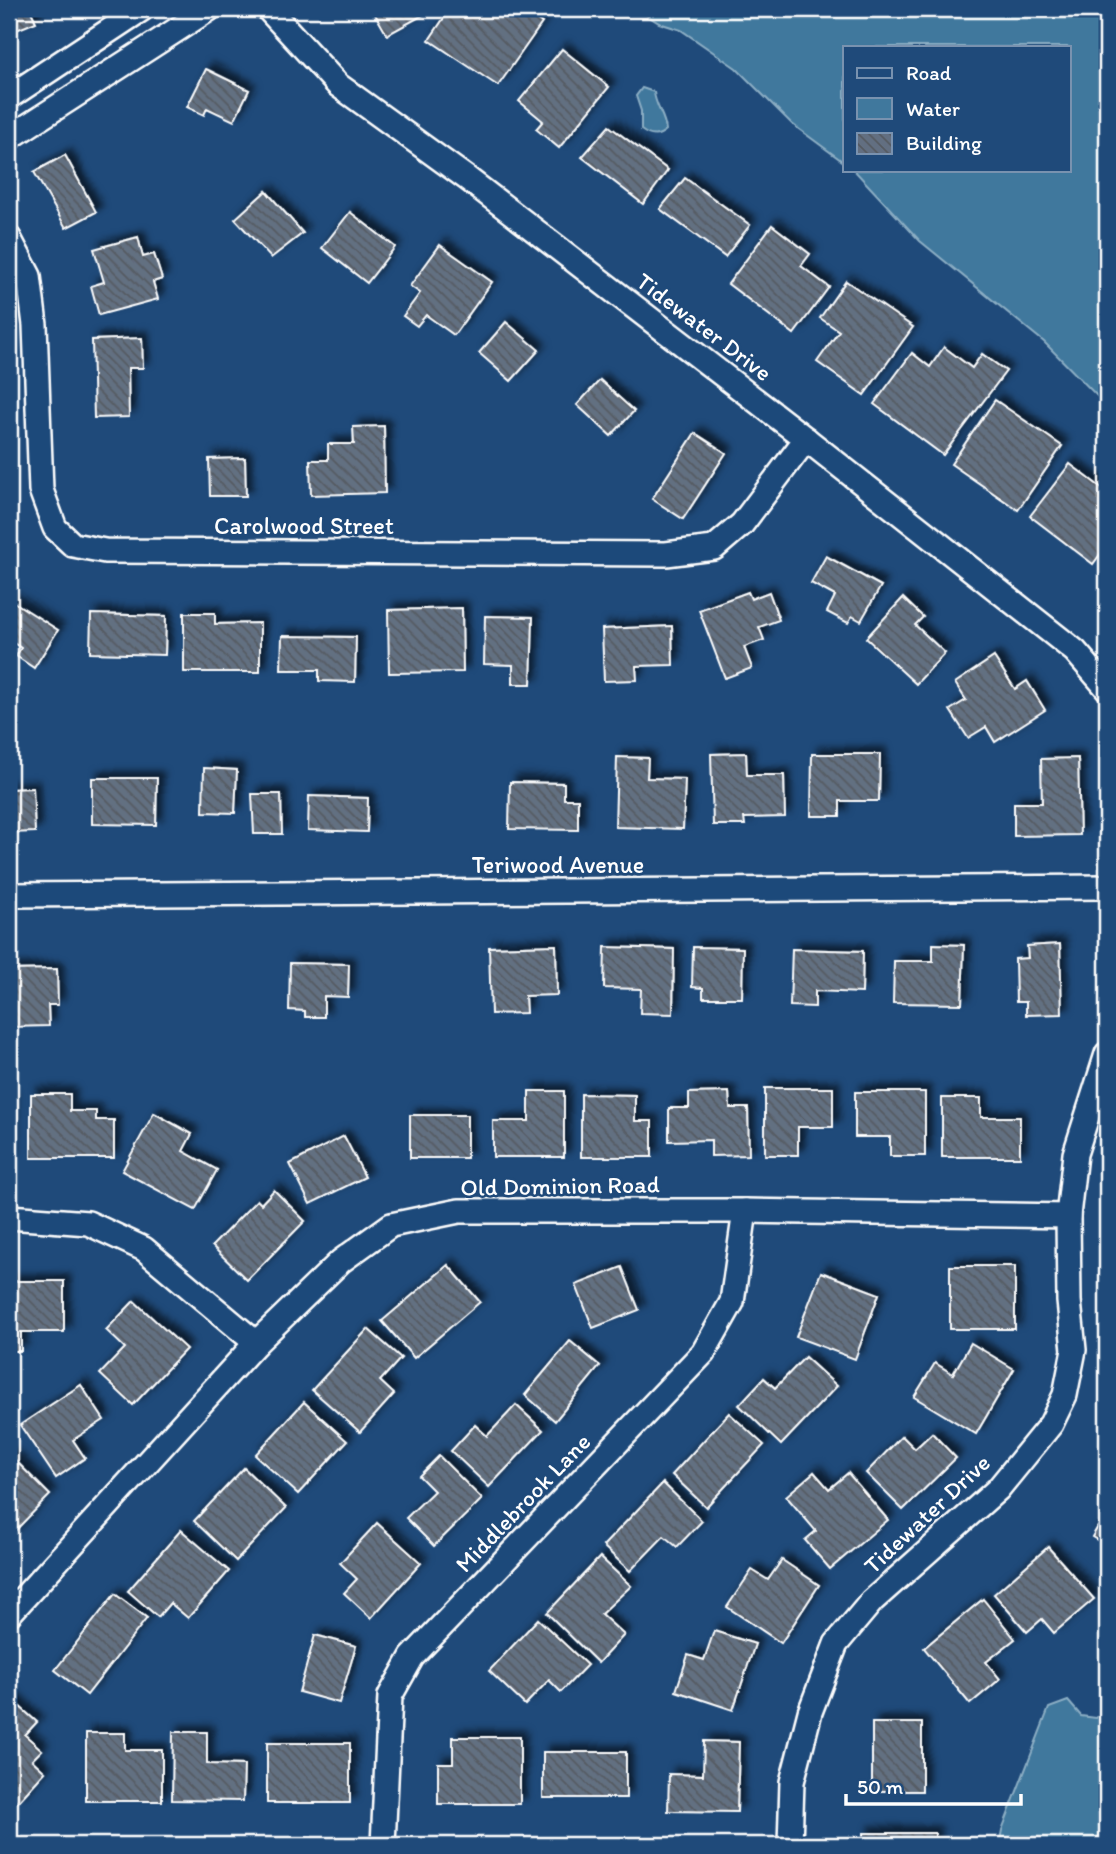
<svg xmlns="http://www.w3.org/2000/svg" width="1116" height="1854" viewBox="0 0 1116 1854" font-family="Itim,sans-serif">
<defs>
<pattern id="building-back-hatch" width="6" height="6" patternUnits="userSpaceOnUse" patternTransform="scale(1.75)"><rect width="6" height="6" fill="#626f81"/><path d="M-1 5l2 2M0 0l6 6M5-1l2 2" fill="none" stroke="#555a61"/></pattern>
<filter id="shadow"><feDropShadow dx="6" dy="-6" stdDeviation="3.5" flood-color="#0009"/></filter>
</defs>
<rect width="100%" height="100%" fill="#1f4a7a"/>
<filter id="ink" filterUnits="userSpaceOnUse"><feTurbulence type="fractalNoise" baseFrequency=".0143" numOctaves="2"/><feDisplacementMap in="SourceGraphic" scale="14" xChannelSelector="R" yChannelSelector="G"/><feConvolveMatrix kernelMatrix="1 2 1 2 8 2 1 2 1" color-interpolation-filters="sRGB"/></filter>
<g filter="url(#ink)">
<g fill="#40789d" stroke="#8caec4" stroke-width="2">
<path d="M637,9H1107V406L1044,342L920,241L854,170H1069V47H845V163L792,124L736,68L681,30L659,23Z"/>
<path d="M642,88L654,92C655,106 665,116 666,130C658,138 650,137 641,130V111L636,96Z"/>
<path d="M1068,1701L1081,1716L1096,1718L1107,1710V1845H999L1002,1830L1049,1708Z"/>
</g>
<g fill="url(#building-back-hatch)" stroke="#fff" stroke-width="2" filter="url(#shadow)">
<path d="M9,9H30L36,22L9,33Z"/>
<path d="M372,9H434L387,35Z"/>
<path d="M450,9H521L542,23L498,86L429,40Z"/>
<path d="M562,49L609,87L559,148L536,129L543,121L519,101Z"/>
<path d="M206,69L249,90L234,121L207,108L204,115L187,107Z"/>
<path d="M609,126L668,170L643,204L582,157Z"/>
<path d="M65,155L96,212L66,228L34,172Z"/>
<path d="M685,178L750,225L725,257L660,209Z"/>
<path d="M266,191L303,233L271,258L235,219Z"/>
<path d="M350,212L395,247L367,283L322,248Z"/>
<path d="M772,225L810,254L801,266L829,287L794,334L728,284Z"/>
<path d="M138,237L143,257L154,254L162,279L153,282L158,299L99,315L91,286L104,282L94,249Z"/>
<path d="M440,245L492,282L454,335L426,315L417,326L403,316L420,293L410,286Z"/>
<path d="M846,281L913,327L864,395L817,362L839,331L820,318Z"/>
<path d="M506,322L539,350L511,381L479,353Z"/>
<path d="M142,338L143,368H128L129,417L94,418L92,340Z"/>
<path d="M944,347L972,368L982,354L1006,371L943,455L874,404L912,353L930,367Z"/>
<path d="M600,380L634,411L611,436L577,405Z"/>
<path d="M995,400L1062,446L1018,510L951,464Z"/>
<path d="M384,426L385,493L311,495L310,460H328V444H354L353,427Z"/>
<path d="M695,433L726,453L683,519L652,499Z"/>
<path d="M245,458L246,496H210L209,459Z"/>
<path d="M1070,464L1107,492V545L1093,564L1030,516Z"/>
<path d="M826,556L881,586L861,621L852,616L848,623L827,612L835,596L811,583Z"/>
<path d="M748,592L751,599L769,592L779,620L759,627L764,640L744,647L752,668L725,678L699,610Z"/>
<path d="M903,598L923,617L915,625L945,653L916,684L866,638Z"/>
<path d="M9,599L58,630L34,668L16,656L21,648L9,640Z"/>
<path d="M462,608L463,672L389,673L388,610Z"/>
<path d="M184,613H215V624L260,623V672H184Z"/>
<path d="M91,614L166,616L165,655L90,653Z"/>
<path d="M485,616L533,617L531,684H513V665L484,664Z"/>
<path d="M672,626L673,665L636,666L637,680L604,681L602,629Z"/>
<path d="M282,636L356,637L355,682L319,681V670H281Z"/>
<path d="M994,657L1015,689L1027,681L1045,710L995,742L986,727L968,738L950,710L966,700L955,683Z"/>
<path d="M746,753L747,775H784L785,817L744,818L745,825H713L711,754Z"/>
<path d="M812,754H880L879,801H840V816H811Z"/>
<path d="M617,757L648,758L647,778L685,779L683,829L615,827Z"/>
<path d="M1078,758L1080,835L1014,836V803H1042L1041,759Z"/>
<path d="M204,768L237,770L235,813L203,812Z"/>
<path d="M92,778H157L156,825L92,824Z"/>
<path d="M510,782L564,783V799H578V830L509,829Z"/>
<path d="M33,788L35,832L9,833V789Z"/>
<path d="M252,794H281L282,834H254Z"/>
<path d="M309,796L368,798L367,832L308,830Z"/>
<path d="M933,944L964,945L962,1004L893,1003L894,961H933Z"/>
<path d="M1060,944L1062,1014L1026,1015V1002H1016L1015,959L1028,958L1027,946Z"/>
<path d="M556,945L557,995L525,996L526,1013L491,1014L489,947Z"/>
<path d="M605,947L674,949L673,1014L640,1013L641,989L604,988Z"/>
<path d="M693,947L743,948L742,998H703V988L692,987Z"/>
<path d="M792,949L863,951L862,993L815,991V1007L790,1006Z"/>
<path d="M290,963L349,964L348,997L324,996V1017H305V1011L289,1010Z"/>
<path d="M57,969L58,1005H48L49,1026L9,1027V970Z"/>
<path d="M765,1088H833V1127H798V1155H765Z"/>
<path d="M529,1091H564V1157H493V1121H529Z"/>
<path d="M729,1092L730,1108H748L749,1155L711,1156V1140L669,1141V1108H689V1093Z"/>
<path d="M855,1092H925V1156H890V1137H855Z"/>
<path d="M31,1094H70V1111H96V1120H114V1158H31Z"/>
<path d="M581,1094L635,1095V1121H652V1157H581Z"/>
<path d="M9,1098H10L11,1158H9Z"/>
<path d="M942,1098H981V1117H1020V1157H942Z"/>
<path d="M154,1113L192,1134L183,1151L217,1170L195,1210L122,1171Z"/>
<rect x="410" y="1115" width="57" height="43"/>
<path d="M344,1136L365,1177L310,1204L290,1164Z"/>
<path d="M274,1190L305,1221L247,1280L212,1246L257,1200L261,1204Z"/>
<path d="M448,1265L480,1302L414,1358L382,1321Z"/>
<rect x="950" y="1266" width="65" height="63"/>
<path d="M622,1267L639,1310L593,1328L576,1285Z"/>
<path d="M821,1272L879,1294L855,1359L796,1337Z"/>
<path d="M9,1281H64V1332H21V1351H9Z"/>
<path d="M134,1301L186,1349L133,1405L100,1374L125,1348L106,1330Z"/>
<path d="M368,1329L401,1358L380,1381L394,1394L360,1432L312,1390Z"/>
<path d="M570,1341L600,1366L555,1421L525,1395Z"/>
<path d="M971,1343L1014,1369L976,1434L914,1397L935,1363L953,1374Z"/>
<path d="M805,1357L837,1386L781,1445L739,1405L764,1378L775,1388Z"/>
<path d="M81,1385L104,1420L73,1440L85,1458L56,1478L20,1425Z"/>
<path d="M304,1402L347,1441L298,1494L255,1455Z"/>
<path d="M516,1405L543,1430L489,1487L451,1451L475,1425L487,1436Z"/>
<path d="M729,1413L764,1445L706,1507L672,1475Z"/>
<path d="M932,1433L956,1458L903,1510L866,1473L902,1436L915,1449Z"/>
<path d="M9,1454L50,1495L9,1537Z"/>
<path d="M439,1456L482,1499L434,1546L406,1518L434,1491L419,1476Z"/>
<path d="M244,1468L286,1508L236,1561L194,1521Z"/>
<path d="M814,1472L829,1489L848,1473L888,1520L830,1569L805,1540L816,1531L786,1496Z"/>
<path d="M663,1483L702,1521L677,1547L664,1536L630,1571L603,1546Z"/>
<path d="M1107,1511V1546L1092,1537Z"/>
<path d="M377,1523L421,1563L371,1618L344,1593L357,1579L340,1563Z"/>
<path d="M181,1530L229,1571L188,1618L170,1603L158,1617L128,1591Z"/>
<path d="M1048,1547L1094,1599L1054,1633L1042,1619L1027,1632L994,1594Z"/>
<path d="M600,1557L631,1586L601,1614L624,1635L598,1663L547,1613Z"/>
<path d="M782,1560L819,1585L781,1643L727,1607L752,1570L768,1580Z"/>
<path d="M115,1594L147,1618L87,1695L55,1670Z"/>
<path d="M983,1599L1015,1639L986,1662L1000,1679L970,1704L924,1648Z"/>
<path d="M538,1619L587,1665L561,1692L549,1680L525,1705L489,1671Z"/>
<path d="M714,1631L755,1644L733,1710L676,1691L688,1655L704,1660Z"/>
<path d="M315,1635L356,1646L339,1703L299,1692Z"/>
<path d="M9,1697L37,1722L25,1735L42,1750L32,1760L45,1772L18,1802L9,1794Z"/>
<rect x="872" y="1723" width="50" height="68"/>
<path d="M173,1732H207V1764L244,1765L243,1801L172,1800Z"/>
<path d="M86,1733H125V1750H162V1801H86Z"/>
<path d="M453,1737H520V1804H438V1763H453Z"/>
<path d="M704,1741L739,1742L737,1812L668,1811L669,1774L703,1775Z"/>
<rect x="267" y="1743" width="83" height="60"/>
<rect x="543" y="1752" width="83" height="46"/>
<rect x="863" y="1833" width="72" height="12"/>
</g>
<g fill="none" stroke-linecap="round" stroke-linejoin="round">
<g stroke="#fff" stroke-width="28">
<g id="minor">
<path d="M268,9L338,85L468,179L806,439L1075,651L1107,688"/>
<path d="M9,97L142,9"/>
<path d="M9,138L209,9"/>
<path d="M9,238L29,276L35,325L41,490L55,528L73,545L105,551L666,554L714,548L742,524L806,439"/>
<path d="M9,895L1107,887"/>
<path d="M9,1217L88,1223L144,1249L256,1343"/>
<path d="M9,1614L256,1343L341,1261L391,1225L459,1211H745L1068,1216"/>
<path d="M383,1845L390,1696L412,1657L703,1353L732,1302L745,1211"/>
<path d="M790,1845L792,1782L810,1712L836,1644L872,1601L998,1489L1051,1424L1065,1395L1074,1350L1069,1301L1068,1216L1075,1154L1107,1054"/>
</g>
</g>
<use href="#minor" stroke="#1f4a7a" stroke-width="23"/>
</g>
</g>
<g text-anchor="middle" stroke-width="5" stroke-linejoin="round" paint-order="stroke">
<g font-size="24" fill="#fff" stroke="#1f4a7a">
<text transform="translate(704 327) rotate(37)" y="8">Tidewater Drive</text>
<text x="304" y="534">Carolwood Street</text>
<text x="558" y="873">Teriwood Avenue</text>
<text transform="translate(560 1186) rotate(-1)" y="8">Old Dominion Road</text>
<text transform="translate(523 1503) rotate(-46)" y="8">Middlebrook Lane</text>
<text transform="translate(927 1514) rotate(-43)" y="8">Tidewater Drive</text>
</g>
</g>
<rect width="1116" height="1854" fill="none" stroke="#1f4a7a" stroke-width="35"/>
<rect x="18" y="18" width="1081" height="1819" fill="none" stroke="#fff" stroke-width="2.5" filter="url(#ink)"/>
<rect x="843" y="46" width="228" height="126" fill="#1f4a7a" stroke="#7992af" stroke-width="2"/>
<rect x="857" y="68" width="35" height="10" fill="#1f4a7a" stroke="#7992af" stroke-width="2"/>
<text x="906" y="80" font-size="21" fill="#ffffff">Road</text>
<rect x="857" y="98" width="35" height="21" fill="#40789d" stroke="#7992af" stroke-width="2"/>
<text x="906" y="116" font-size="21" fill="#ffffff">Water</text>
<rect x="857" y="133" width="35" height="21" fill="url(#building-back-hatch)" stroke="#7992af" stroke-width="2"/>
<text x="906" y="150" font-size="21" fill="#ffffff">Building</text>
<path d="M846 1794v10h175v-10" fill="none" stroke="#ffffff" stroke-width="3.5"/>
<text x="857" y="1794" font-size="21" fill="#ffffff" stroke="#1f4a7a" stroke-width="5" paint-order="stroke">50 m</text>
</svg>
